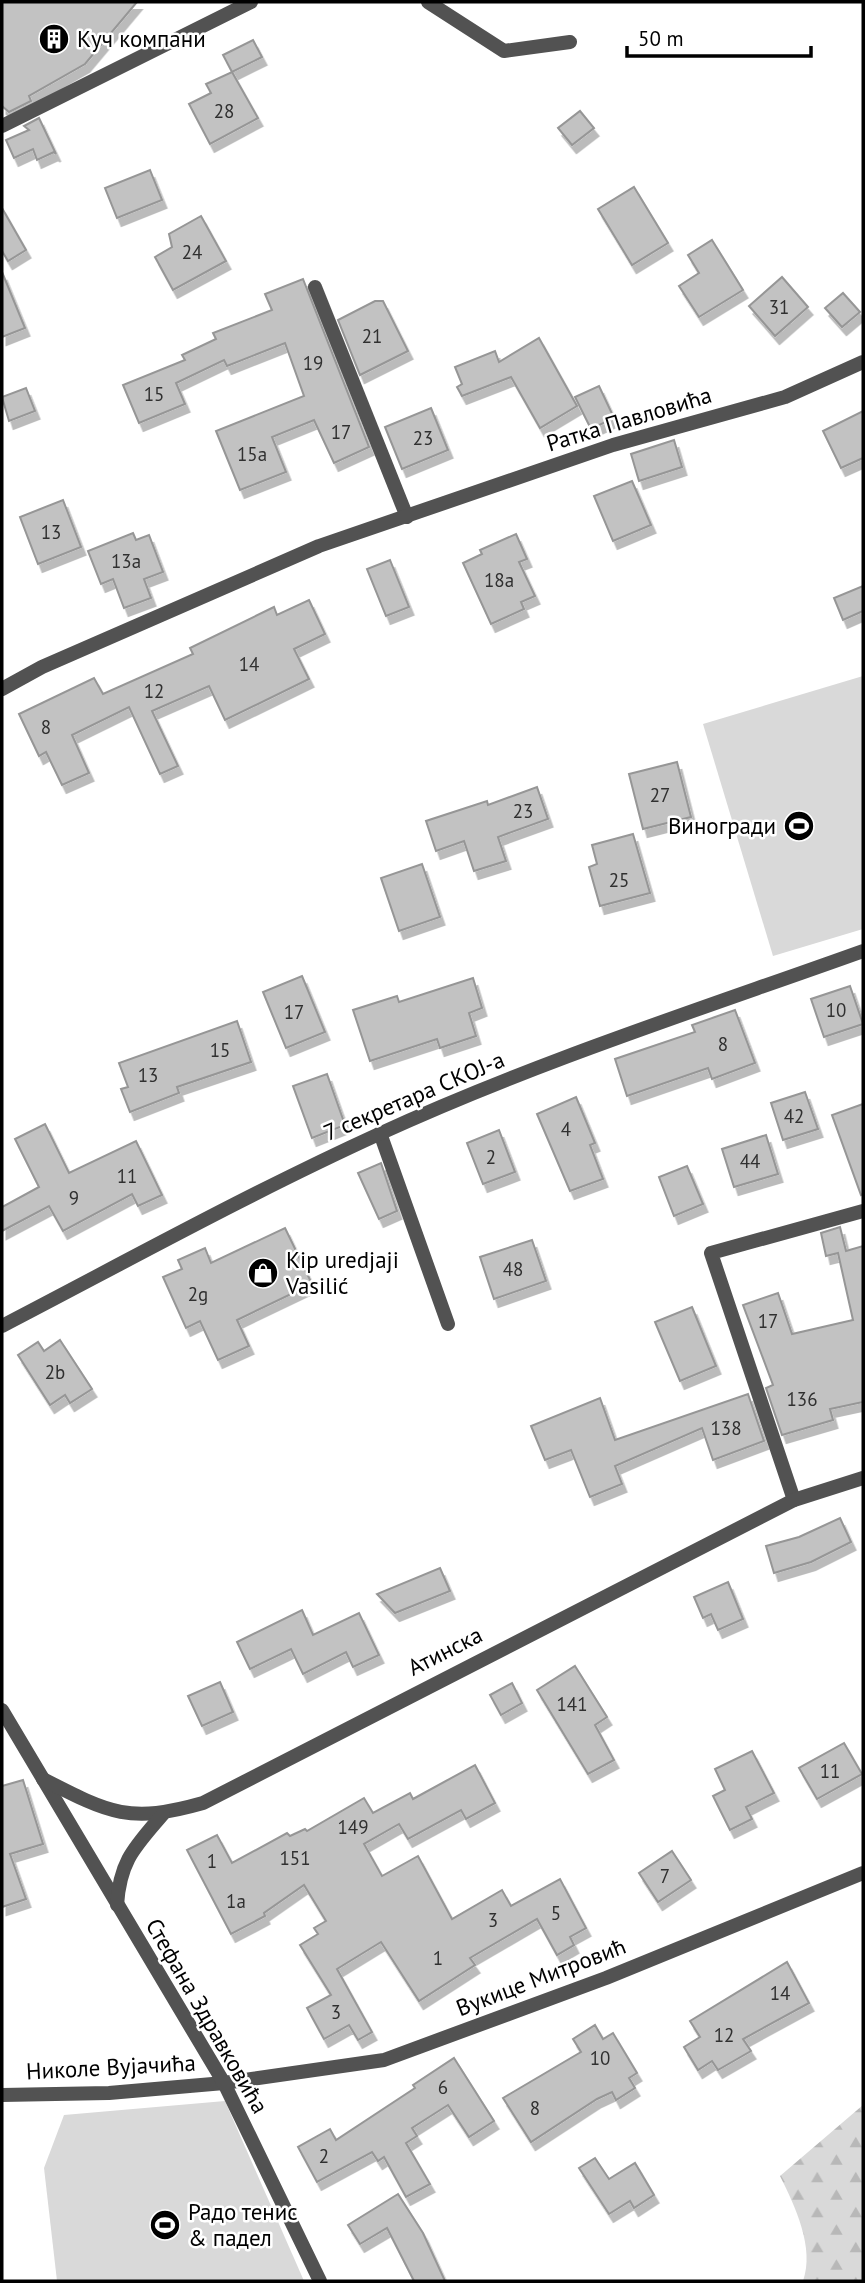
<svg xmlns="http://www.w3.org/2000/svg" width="865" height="2283" viewBox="0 0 865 2283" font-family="'PT Sans',sans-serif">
<defs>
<pattern id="forest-firs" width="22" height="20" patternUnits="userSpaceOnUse" patternTransform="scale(1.75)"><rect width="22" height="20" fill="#d9d9d9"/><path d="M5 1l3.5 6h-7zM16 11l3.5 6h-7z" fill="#b8b8b8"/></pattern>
<filter id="shadow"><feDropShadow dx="4.5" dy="8" stdDeviation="0" flood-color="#0004"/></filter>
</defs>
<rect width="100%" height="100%" fill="#fff"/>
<path fill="url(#forest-firs)" d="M863,2105V2281H803C815,2248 795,2206 780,2176Z"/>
<g fill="#d9d9d9">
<path d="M863,676V929L773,956L703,724Z"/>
<path d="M225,2101L304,2281H57L44,2168L64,2115Z"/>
</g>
<g fill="#c2c2c2" stroke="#969696" stroke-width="2" filter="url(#shadow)">
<path d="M2,2H137L85,64L29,96L31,101L9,112L2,106Z"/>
<path d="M253,40L262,57L232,72L223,55Z"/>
<path d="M232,72L258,118L210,144L189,104L211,93L206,84Z"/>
<path d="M580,111L594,128L572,145L558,128Z"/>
<path d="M39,118L56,154L54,152L37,160L33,149L14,158L6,140L29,130L24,126Z"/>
<path d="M150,170L162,200L117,218L105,188Z"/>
<path d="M634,187L668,243L632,265L598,209Z"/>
<path d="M2,208L26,250L8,261L2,251Z"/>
<path d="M201,216L226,261L173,290L155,257L172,247L169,234Z"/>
<path d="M712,240L743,290L699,317L679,286L699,273L688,255Z"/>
<path d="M2,272L25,328L2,337Z"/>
<path d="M782,277L808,307L775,336L749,306Z"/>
<path d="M303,279L369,447L334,463L314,420L272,437L286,472L240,490L216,431L304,396L285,343L227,366L224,360L176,383L185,404L139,423L123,385L185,360L182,355L216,339L213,333L272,310L265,294Z"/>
<path d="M843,293L860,312L842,327L825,308Z"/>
<path d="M375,301H383L408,351L360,375L338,320Z"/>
<path d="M539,338L577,406L540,428L511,377L462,396L457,387L462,384L455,367L495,351L499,362Z"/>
<path d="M599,386L614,418L591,429L575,397Z"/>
<path d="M26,388L35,411L9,421L2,397Z"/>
<path d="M431,408L448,450L402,469L385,427Z"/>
<path d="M863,411V458L841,468L823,431Z"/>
<path d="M674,440L682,467L639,481L631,454Z"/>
<path d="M632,481L651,525L613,541L594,496Z"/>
<path d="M63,500L81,547L38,564L20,517Z"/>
<path d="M133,533L136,540L149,535L163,572L144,579L151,598L124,608L113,579L101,584L88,551Z"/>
<path d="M516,534L527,559L519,562L535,596L521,602L524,609L491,624L463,563L482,554L480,550Z"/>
<path d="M390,560L409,607L386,616L367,569Z"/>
<path d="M863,586V611L843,620L834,598Z"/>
<path d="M309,600L325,634L294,649L309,679L225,720L209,686L152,711L178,766L160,774L129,707L72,735L89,773L62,785L46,752L39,756L19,714L94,678L103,694L193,654L190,648L274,607L277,615Z"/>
<path d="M677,762L691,817L643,829L629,774Z"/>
<path d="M537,787L548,819L498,837L506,861L474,871L464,841L436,851L426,821L487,801L488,805Z"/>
<path d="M633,834L650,893L600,906L589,867L597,864L592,845Z"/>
<path d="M422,864L440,917L399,931L381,878Z"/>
<path d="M302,976L325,1032L286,1048L263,992Z"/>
<path d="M473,978L482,1008L469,1013L476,1036L440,1048L437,1039L370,1061L353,1010L397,996L399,1002Z"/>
<path d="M850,986L863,1024L824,1037L811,999Z"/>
<path d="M735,1010L755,1063L712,1079L708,1068L627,1096L615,1059L695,1032L692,1025Z"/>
<path d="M237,1021L251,1062L177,1087L179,1093L130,1112L121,1089L128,1087L119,1063Z"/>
<path d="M327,1074L345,1125L312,1138L293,1086Z"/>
<path d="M805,1092L818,1129L783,1140L771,1103Z"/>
<path d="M576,1097L595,1143L590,1145L603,1179L570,1191L537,1114Z"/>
<path d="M863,1104V1194L861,1195L832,1115Z"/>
<path d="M45,1124L69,1173L136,1141L162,1195L138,1206L132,1194L63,1231L49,1206L2,1231V1207L39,1187L15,1139Z"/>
<path d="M499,1130L515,1172L483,1184L467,1143Z"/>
<path d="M766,1135L778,1174L734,1187L722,1149Z"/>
<path d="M381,1163L397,1211L379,1219L358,1173Z"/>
<path d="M687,1166L703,1204L674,1216L659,1177Z"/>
<path d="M840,1227L846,1251L863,1246V1402L830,1409L833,1420L782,1435L766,1388L773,1385L743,1305L778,1293L792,1334L853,1320L838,1253L826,1256L821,1233Z"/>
<path d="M285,1228L312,1284L237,1320L249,1346L218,1360L200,1321L186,1328L163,1277L182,1269L178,1260L205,1248L211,1263Z"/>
<path d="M532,1240L546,1281L494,1299L480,1257Z"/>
<path d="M692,1307L716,1366L680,1381L655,1322Z"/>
<path d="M60,1340L92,1389L70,1403L65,1395L50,1405L18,1355L38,1342L44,1351Z"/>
<path d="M748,1394L764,1441L713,1460L702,1428L615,1466L622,1484L590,1497L571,1450L545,1460L531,1426L600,1398L615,1440Z"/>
<path d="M840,1518L851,1542L811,1562L774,1573L766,1546L799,1537Z"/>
<path d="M440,1568L450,1591L395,1613L377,1594Z"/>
<path d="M728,1582L743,1619L718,1630L711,1614L703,1618L694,1597Z"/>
<path d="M302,1610L313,1635L359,1613L379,1655L353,1667L346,1652L303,1674L291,1649L250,1669L237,1642Z"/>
<path d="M575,1666L607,1717L595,1725L614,1760L588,1774L537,1690Z"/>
<path d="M220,1682L233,1712L202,1726L188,1696Z"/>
<path d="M512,1683L522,1703L501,1715L490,1695Z"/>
<path d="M844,1743L862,1774L817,1799L799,1768Z"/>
<path d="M752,1751L774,1793L746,1807L752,1819L730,1830L713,1796L725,1790L715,1769Z"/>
<path d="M475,1765L495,1803L466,1819L461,1810L408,1839L399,1824L364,1844L382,1876L418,1856L452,1919L502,1890L511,1906L560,1879L586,1928L570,1937L574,1945L557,1955L537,1919L470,1958L475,1965L419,2001L381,1942L337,1969L372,2032L358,2040L349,2025L324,2039L307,2008L331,1995L300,1945L318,1934L314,1928L326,1921L304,1885L264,1913L265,1916L231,1934L187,1850L217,1835L232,1863L287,1833L290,1836L305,1829L307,1831L364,1798L373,1813L410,1793L413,1799Z"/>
<path d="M23,1780L43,1844L10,1854L26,1899L2,1907V1786Z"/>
<path d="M672,1851L691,1880L658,1902L639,1873Z"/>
<path d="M787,1962L809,2003L743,2039L751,2051L718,2070L712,2061L698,2070L684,2047L700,2037L690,2021Z"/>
<path d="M595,2025L603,2039L613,2033L637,2073L629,2078L635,2088L616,2100L612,2092L597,2099L531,2142L503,2098L581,2052L573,2039Z"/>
<path d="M454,2058L494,2121L469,2137L448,2105L412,2128L417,2136L406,2143L430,2184L406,2197L384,2157L378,2161L372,2152L317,2182L298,2147L330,2129L336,2140L415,2088L413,2085Z"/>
<path d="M595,2158L609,2179L635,2163L654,2195L634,2208L630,2201L609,2214L579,2168Z"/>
<path d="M398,2194L423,2233L445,2281H414L387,2228L360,2244L348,2225Z"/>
</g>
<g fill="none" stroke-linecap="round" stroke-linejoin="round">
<g stroke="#525252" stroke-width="14">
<path d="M428,2L504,51L570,42"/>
<path d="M2,126L251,2"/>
<path d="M315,287L407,517"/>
<path d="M2,689L42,667L319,546L613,445L785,397L863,362"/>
<path d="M380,1133L448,1324"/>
<path d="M2,1326C127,1261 250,1193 379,1134C536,1062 701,1009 863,951"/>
<path d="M794,1500L711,1253L863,1211"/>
<path d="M2,2095L109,2093L224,2083L384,2060L606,1978L863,1873"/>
</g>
<g stroke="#525252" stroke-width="14">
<path d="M2,1710L224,2083L320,2281"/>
<path d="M43,1779C109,1813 129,1824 203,1803L794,1500L863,1478"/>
<path d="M117,1905C120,1860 135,1847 163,1814"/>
</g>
</g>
<defs>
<g id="building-disc" transform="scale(1.575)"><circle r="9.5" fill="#000" stroke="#fff"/><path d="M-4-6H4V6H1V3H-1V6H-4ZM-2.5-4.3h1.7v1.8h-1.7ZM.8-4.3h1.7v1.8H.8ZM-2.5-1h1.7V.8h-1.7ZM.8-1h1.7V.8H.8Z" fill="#fff"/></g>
<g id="stadium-disc" transform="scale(1.575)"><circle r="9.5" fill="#000" stroke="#fff"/><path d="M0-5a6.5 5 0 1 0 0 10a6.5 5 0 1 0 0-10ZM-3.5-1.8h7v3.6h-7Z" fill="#fff"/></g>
<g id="shop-disc" transform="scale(1.575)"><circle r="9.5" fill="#000" stroke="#fff"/><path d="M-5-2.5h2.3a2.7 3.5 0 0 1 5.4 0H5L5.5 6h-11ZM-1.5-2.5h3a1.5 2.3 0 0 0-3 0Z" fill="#fff"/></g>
</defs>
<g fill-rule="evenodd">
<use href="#building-disc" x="54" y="39"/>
<use href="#stadium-disc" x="799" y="826"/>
<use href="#shop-disc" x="263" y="1273"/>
<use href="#stadium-disc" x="165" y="2225"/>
</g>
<g text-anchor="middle" stroke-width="5" stroke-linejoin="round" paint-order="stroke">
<g font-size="19" fill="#303030">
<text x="224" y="118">28</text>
<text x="192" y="259">24</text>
<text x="779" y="314">31</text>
<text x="372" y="343">21</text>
<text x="313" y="370">19</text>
<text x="154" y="401">15</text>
<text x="341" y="439">17</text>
<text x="423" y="445">23</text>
<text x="252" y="461">15a</text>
<text x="51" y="539">13</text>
<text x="126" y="568">13a</text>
<text x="499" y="587">18a</text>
<text x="249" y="671">14</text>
<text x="154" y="698">12</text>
<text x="46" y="734">8</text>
<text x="660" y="802">27</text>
<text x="523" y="818">23</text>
<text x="619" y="887">25</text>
<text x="836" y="1017">10</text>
<text x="294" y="1019">17</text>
<text x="723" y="1051">8</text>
<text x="220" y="1057">15</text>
<text x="148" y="1082">13</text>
<text x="794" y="1123">42</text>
<text x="566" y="1136">4</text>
<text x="491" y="1164">2</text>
<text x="750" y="1168">44</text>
<text x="127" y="1183">11</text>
<text x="74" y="1205">9</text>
<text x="513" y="1276">48</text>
<text x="198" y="1301">2g</text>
<text x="768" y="1328">17</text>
<text x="55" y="1379">2b</text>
<text x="802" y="1406">136</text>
<text x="726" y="1435">138</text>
<text x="572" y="1711">141</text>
<text x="830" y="1778">11</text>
<text x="353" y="1834">149</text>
<text x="295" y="1865">151</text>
<text x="212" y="1868">1</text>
<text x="665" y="1883">7</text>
<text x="236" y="1908">1a</text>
<text x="556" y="1920">5</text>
<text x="493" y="1927">3</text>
<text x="438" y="1965">1</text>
<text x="780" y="2000">14</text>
<text x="336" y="2019">3</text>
<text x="724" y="2042">12</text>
<text x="600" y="2065">10</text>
<text x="443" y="2094">6</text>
<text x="535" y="2115">8</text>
<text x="324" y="2163">2</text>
</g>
<g font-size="23" fill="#000" stroke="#fff" text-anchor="start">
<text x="77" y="47">Куч компани</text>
<text x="776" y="834" text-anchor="end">Виногради</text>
<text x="286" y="1268">Kip uredjaji<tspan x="286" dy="26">Vasilić</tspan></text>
<text x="188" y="2220">Радо тенис<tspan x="188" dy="26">&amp; падел</tspan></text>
</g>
<g font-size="23" fill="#000" stroke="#fff">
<text transform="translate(629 419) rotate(-17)" y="8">Ратка Павловића</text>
<text transform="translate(414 1096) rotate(-23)" y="8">7 секретара СКОЈ-а</text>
<text transform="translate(445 1651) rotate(-27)" y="8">Атинска</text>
<text transform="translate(541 1977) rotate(-21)" y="8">Вукице Митровић</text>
<text transform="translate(207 2016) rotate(60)" y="8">Стефана Здравковића</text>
<text transform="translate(111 2067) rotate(-3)" y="8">Николе Вујачића</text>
</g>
</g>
<rect width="865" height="2283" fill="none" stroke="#000000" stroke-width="7"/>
<path d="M627 46v10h184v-10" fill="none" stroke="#000000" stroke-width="3.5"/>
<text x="638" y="46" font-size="21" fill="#000000" stroke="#ffffff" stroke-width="5" paint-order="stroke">50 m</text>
</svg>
